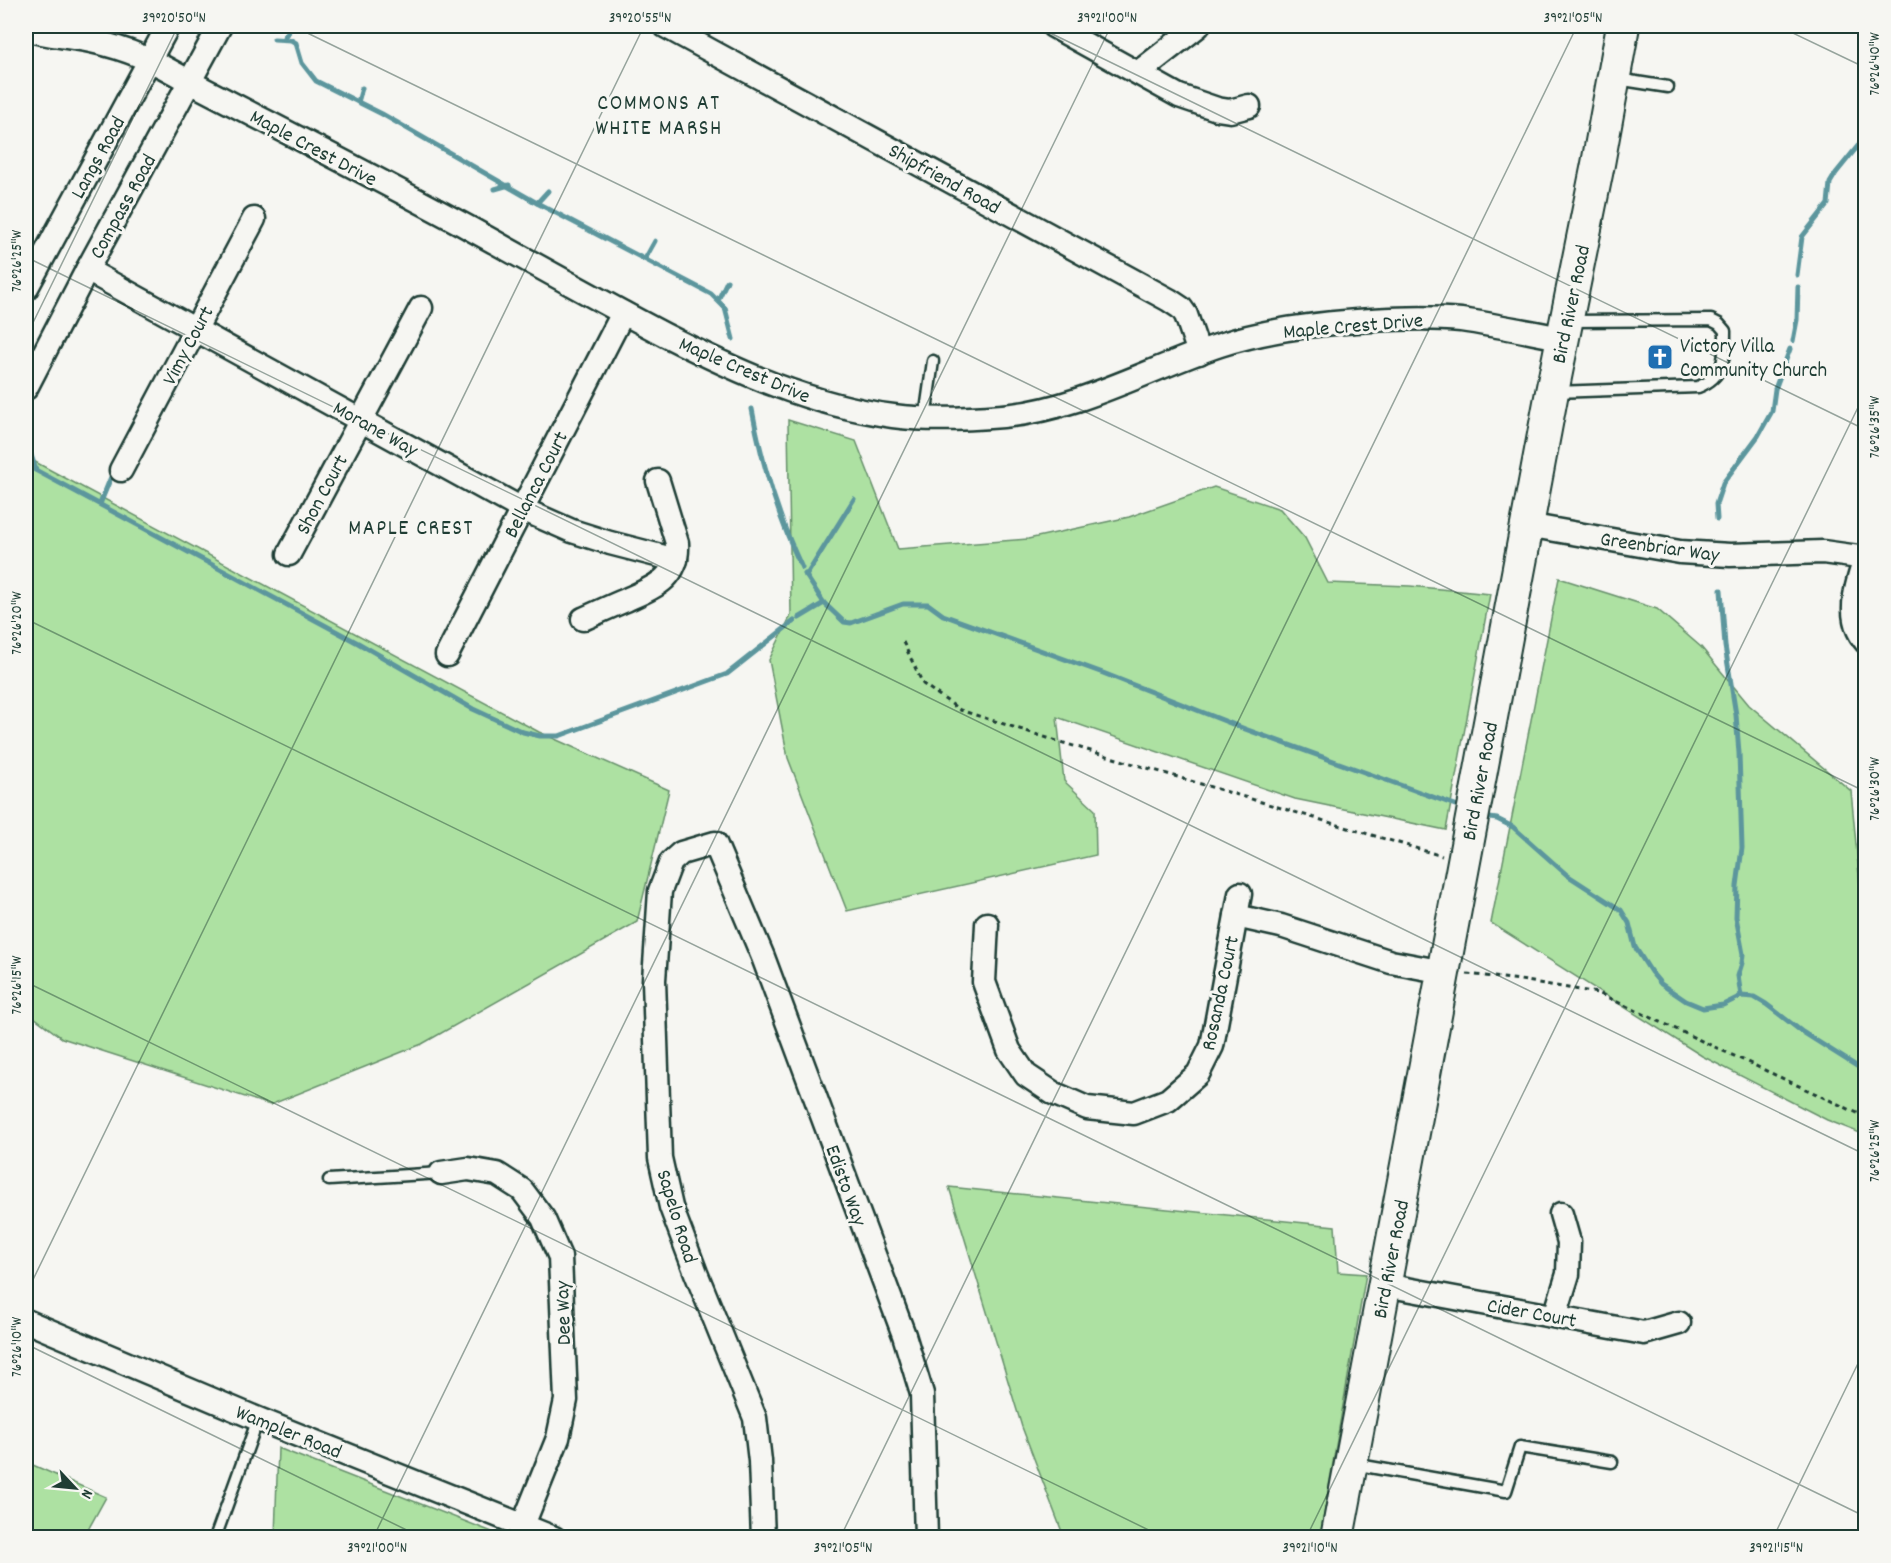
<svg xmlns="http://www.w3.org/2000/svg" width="1891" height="1563" viewBox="0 0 1891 1563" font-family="Dekko,sans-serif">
<rect width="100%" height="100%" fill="#f6f6f2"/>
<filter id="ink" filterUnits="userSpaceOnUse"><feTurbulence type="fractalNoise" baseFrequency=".0167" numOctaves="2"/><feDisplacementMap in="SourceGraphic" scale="12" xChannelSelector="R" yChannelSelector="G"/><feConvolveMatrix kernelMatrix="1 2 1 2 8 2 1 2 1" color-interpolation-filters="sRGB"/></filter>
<g filter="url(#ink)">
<g fill="#ade1a2" stroke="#668f6b" stroke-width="1.5">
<path d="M788,420L856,441L898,549L1028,539L1129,517L1214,487L1280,509L1305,538L1328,583L1410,586L1490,594L1446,830L1295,799L1057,717L1064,781L1095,810L1096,855L847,911L788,758L769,660L791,615Z"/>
<path d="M26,457L539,732L669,790L637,922L422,1044L270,1105L62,1038L26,1011Z"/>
<path d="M1559,578L1657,609L1701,647L1749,705L1851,791L1861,897L1866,903L1865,1135L1827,1120L1702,1056L1491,923Z"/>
<path d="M949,1187L1335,1226L1338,1272L1366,1274L1320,1537H1064L1022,1427Z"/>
<path d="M278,1448L505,1537H275Z"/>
<path d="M26,1462L106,1497L84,1537H26Z"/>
</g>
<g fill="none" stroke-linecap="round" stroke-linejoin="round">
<g stroke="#5c969d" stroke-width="5">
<path d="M274,39L291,40L296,43L302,63L316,81L382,114L537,203L711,294L725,308L733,339"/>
<path d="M283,39L292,26"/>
<path d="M358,102L362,88"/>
<path d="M495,189L509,185"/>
<path d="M537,203L548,191"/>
<path d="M645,259L655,241"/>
<path d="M1797,275L1802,237L1828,204L1830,183L1836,173L1866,136"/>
<path d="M718,300L727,281"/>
<path d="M1793,341L1797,320L1798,287"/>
<path d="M752,409C762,464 778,517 802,568"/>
<path d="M27,421L30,433L28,446L36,470"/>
<path d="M26,465L358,643L473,709L523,732L540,736H559L727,674L794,621"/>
<path d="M100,504L111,477"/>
<path d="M1717,519L1716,504L1723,483L1758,436L1772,411L1775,389L1790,349"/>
<path d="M805,574L824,603L844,622L851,623L903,604H928L943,615L1103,673L1245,729L1458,806"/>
<path d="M806,576L854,499"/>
<path d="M1721,590L1725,646L1736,715L1739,753L1742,848L1737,886L1736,917L1743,954L1742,963L1738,976L1741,996"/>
<path d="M799,618L824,603"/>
<path d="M1483,817L1497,819L1513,827L1567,875L1621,910L1629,923L1635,947L1651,972L1661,984L1686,1001L1703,1008L1723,1005L1741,996L1754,997L1766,1004L1801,1031L1866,1072"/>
</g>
<g stroke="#1f3d34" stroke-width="15">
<g id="lane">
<path d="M1617,79L1668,87"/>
<path d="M1555,392L1698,387C1725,377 1725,356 1725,331L1719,324L1711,320L1570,321"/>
<path d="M925,418L933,361"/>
<path d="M329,1180L441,1173"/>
<path d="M1353,1464L1506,1491L1520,1447L1612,1462"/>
<path d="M215,1538L258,1419"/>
</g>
</g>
<g stroke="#1f3d34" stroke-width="27">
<g id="street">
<path d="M665,26L1169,300L1181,308L1186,315L1199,353"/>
<path d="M1053,26L1179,96L1217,109L1230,111L1249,106"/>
<path d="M26,29C47,36 69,36 91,41C130,49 156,62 190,82C284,131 378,179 471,229C536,265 600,301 665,335C738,372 811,405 893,416C929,421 967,419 1003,416C1077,410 1150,368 1220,345C1269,329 1321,323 1372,320C1402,318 1431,317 1461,320C1495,325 1529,332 1562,338"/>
<path d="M1139,72L1198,26"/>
<path d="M87,270L522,509L572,531L610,543L676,560"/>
<path d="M26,289L168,26"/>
<path d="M26,388L87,270L220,26"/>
<path d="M121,470L254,219"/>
<path d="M1527,525L1680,552L1730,555L1823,552L1866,558"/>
<path d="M289,554L421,308"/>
<path d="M1866,556C1857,584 1844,617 1866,642"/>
<path d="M583,619C597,613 611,606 626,600C654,587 679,579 677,543L658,481"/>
<path d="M447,655L623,313"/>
<path d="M1236,916L1281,926L1391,962L1444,972"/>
<path d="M987,924L984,982L1009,1050L1026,1075L1053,1093L1087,1108L1134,1113L1168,1100L1198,1074L1212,1046L1240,894"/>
<path d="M441,1173L468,1169L497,1174L522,1190L543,1218L560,1257L566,1400L558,1438L523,1525"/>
<path d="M1385,1285L1644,1333L1679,1323"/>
<path d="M1555,1316L1568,1274L1569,1242L1561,1214"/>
<path d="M26,1321L258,1419L554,1538"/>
<path d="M763,1538L760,1461L755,1418L696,1273L671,1207L660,1158L654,980L660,891L671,862L681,853L715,843L763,957L904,1335L922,1394L926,1538"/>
</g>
</g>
<g stroke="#1f3d34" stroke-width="36">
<path id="secondary" d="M1337,1538L1552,392L1598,164L1623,26"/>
</g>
<g stroke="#1f3d34" stroke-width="3" stroke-dasharray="4.5 4.5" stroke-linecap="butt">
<path d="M903,642L923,684L960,710L1057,741L1442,856"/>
<path d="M1467,974L1520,980L1598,993L1866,1117"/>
</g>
<use href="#lane" stroke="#f6f6f2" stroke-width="10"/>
<use href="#street" stroke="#f6f6f2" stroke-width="22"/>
<use href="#secondary" stroke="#f6f6f2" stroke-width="32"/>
</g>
</g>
<path fill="none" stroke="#1f3d34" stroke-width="1.5" stroke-opacity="0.45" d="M293,26L1866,792M1036,26L1866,430M1778,26L1866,68M26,257L1866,1155M26,337L178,26M26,619L1866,1517M26,982L1165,1538M26,1294L644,26M26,1344L423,1538M373,1538L1111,26M840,1538L1577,26M1306,1538L1866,391M1773,1538L1866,1347"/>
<defs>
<g id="church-square" transform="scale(1.35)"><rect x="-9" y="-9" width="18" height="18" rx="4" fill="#1f6fb2" stroke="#f6f6f2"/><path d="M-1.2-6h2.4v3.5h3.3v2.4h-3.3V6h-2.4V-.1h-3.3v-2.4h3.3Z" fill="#fff"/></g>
</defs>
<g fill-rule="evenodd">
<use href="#church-square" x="1660" y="357"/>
</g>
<g text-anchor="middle" stroke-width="6" stroke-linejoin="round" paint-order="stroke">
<g font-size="21" fill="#1f3d34" stroke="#f6f6f2">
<text transform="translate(314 147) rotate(28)" y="7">Maple Crest Drive</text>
<text transform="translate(97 157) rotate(-61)" y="7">Langs Road</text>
<text transform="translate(945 178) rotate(29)" y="7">Shipfriend Road</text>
<text transform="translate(122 206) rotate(-61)" y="7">Compass Road</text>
<text transform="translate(1570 304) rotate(-78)" y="7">Bird River Road</text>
<text transform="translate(1353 325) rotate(-5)" y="7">Maple Crest Drive</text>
<text transform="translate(187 345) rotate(-62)" y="7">Vimy Court</text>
<text transform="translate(745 369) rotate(23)" y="7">Maple Crest Drive</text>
<text transform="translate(376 428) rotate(29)" y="7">Morane Way</text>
<text transform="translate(535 484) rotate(-63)" y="7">Bellanca Court</text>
<text transform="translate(321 494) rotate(-62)" y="7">Shon Court</text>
<text transform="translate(1660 546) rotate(8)" y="7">Greenbriar Way</text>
<text transform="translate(1479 781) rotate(-79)" y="7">Bird River Road</text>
<text transform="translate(1219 993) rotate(-78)" y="7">Rosanda Court</text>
<text transform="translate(847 1185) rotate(70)" y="7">Edisto Way</text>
<text transform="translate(678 1216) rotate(73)" y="7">Sapelo Road</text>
<text transform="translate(1390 1259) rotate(-79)" y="7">Bird River Road</text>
<text transform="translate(1532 1312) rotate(10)" y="7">Cider Court</text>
<text transform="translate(562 1313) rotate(-92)" y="7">Dee Way</text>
<text transform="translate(289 1431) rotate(22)" y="7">Wampler Road</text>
</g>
<g font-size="21" fill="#1f3d34" stroke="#f6f6f2" text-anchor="start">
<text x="1680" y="352">Victory Villa<tspan x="1680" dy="24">Community Church</tspan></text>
</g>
<g font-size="22" letter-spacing="1.5" fill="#1f3d34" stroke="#f6f6f2">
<text x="659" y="109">COMMONS AT<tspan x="659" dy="25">WHITE MARSH</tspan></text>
<text x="411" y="534">MAPLE CREST</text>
</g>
</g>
<rect width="1891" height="1563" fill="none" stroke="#f6f6f2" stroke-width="66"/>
<g transform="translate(75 1488) rotate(116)" stroke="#f6f6f2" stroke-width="4.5" paint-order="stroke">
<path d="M0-4.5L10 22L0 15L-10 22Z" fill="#1f3d34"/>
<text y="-9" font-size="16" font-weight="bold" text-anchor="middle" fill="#1f3d34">N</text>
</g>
<rect x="33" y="33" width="1825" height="1497" fill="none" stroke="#1f3d34" stroke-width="2"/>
<g font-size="15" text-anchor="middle" fill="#1f3d34">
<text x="174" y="22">39°20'50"N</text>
<text x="640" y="22">39°20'55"N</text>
<text x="1107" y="22">39°21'00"N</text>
<text x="1573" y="22">39°21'05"N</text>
<text transform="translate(1874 64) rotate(-90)" y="5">76°26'40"W</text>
<text transform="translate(16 261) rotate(-90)" y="5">76°26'25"W</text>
<text transform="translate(1874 427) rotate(-90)" y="5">76°26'35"W</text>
<text transform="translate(16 623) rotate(-90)" y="5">76°26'20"W</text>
<text transform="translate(1874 789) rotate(-90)" y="5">76°26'30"W</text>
<text transform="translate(16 985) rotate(-90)" y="5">76°26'15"W</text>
<text transform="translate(1874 1151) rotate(-90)" y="5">76°26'25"W</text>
<text transform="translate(16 1347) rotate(-90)" y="5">76°26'10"W</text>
<text x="377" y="1552">39°21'00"N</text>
<text x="843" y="1552">39°21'05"N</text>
<text x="1310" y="1552">39°21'10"N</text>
<text x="1776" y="1552">39°21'15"N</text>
</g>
</svg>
